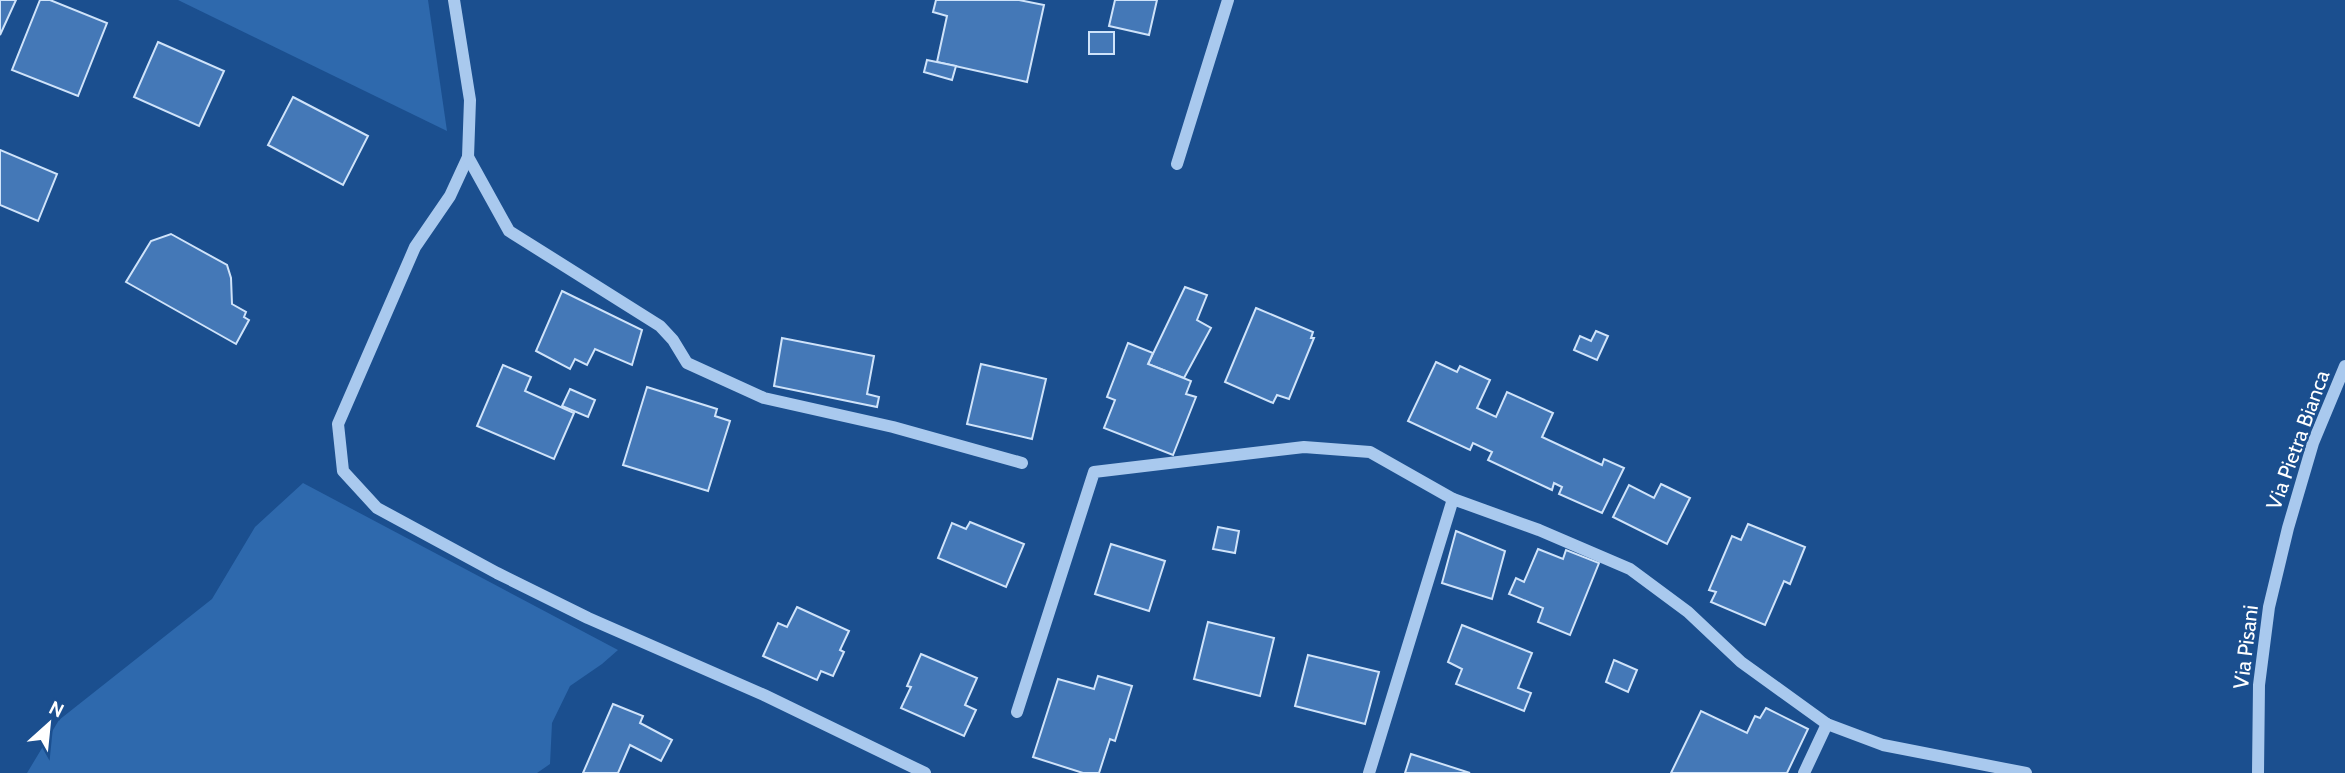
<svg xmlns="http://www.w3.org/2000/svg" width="2345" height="773" viewBox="0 0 2345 773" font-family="Cabin,sans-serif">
<rect width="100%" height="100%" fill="#1b4f8f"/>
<g fill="#2e69ad">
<path d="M178,0H428L447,131Z"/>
<path d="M303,483L618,650L602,664L570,686L552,723L550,764L537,773H27L59,720L212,599L255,527Z"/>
</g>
<g fill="#4478b7" stroke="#cfe3fa" stroke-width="2">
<path d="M0,0H16L0,35Z"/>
<path d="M40,0H50L107,23L78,96L12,70Z"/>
<path d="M936,0H1019L1044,5L1027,82L937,62L947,16L933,12Z"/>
<path d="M1115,0H1157L1149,35L1109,26Z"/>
<rect x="1089" y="32" width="25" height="22"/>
<path d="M158,42L224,71L199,126L134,97Z"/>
<path d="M927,60L956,66L952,80L924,72Z"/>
<path d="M293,97L368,136L343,185L268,145Z"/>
<path d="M0,150L57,174L38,221L0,205Z"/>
<path d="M171,234L227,265L231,278L232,304L246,312L244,317L249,320L236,344L126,282L151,241Z"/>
<path d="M1185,287L1207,295L1197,320L1211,328L1184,378L1148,364Z"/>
<path d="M562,291L642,330L632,365L595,349L587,365L575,359L570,369L536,351Z"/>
<path d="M1256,308L1313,332L1311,338H1314L1289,399L1277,395L1273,403L1225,382Z"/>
<path d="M1596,331L1608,336L1597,360L1574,350L1580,336L1591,341Z"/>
<path d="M782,338L874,356L867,394L879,397L877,407L774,386Z"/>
<path d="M1128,343L1153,353L1148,364L1191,381L1186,394L1196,397L1173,455L1104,428L1115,400L1107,397Z"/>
<path d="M1436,362L1457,372L1460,366L1490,380L1477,408L1496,417L1507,392L1553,413L1542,437L1602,465L1604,459L1624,468L1602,513L1559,494L1562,487L1554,483L1552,490L1488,460L1492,452L1473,443L1470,450L1408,421Z"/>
<path d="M981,364L1046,379L1032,439L967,424Z"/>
<path d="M503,365L531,377L525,391L574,413L554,459L477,426Z"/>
<path d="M647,387L717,409L715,416L730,421L708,491L623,465Z"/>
<path d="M570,389L595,400L588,417L562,406Z"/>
<path d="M1661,484L1690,498L1667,544L1613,517L1629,485L1654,498Z"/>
<path d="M970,522L1024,544L1006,587L938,558L952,523L966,529Z"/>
<path d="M1748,524L1805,547L1790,584L1784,581L1765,625L1711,602L1716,592L1709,590L1732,536L1741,540Z"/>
<path d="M1218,527L1239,531L1235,553L1213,549Z"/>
<path d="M1456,531L1505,551L1492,599L1442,583Z"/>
<path d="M1111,544L1165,561L1149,611L1095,594Z"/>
<path d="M1538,549L1563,559L1566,550L1599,563L1570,635L1538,622L1543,608L1509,594L1516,578L1524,582Z"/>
<path d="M797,607L849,631L840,650L844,652L833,676L821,671L817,680L763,656L778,623L787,627Z"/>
<path d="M1208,622L1274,638L1260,696L1194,679Z"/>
<path d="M1462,625L1532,653L1518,688L1531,693L1524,711L1456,684L1462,669L1448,662Z"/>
<path d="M921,654L977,678L965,705L976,710L964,736L901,708L911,687L907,686Z"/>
<path d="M1308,655L1379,672L1365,724L1295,706Z"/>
<path d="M1614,660L1637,670L1628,692L1606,682Z"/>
<path d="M1098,676L1132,686L1115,741L1110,739L1099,773H1083L1033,757L1058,679L1094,689Z"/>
<path d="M613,704L643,716L640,723L672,740L661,761L630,745L618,773H583Z"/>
<path d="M1766,708L1808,729L1787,773H1671L1701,711L1747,733L1755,716L1760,718Z"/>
<path d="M1411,754L1470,773H1405Z"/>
</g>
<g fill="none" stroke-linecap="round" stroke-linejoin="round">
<g stroke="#a9c9ee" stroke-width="12">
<path d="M454,0L470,100L468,157L450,196L415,247L338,424L343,471L377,508L497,573L588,618L764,695L925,773"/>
<path d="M468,157L509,231L660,326L673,340L687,363L764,398L893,427L1022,463"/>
<path d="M1177,164L1228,0"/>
<path d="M1017,712L1094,472L1304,447L1370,452L1453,499L1539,530L1630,569L1688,612L1741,662L1827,724L1883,745L2026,773"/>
<path d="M1369,773L1453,499"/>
<path d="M1804,773L1827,724"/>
<path d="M2258,773L2259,685L2269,607L2288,528L2313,443L2345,366"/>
</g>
</g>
<g text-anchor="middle" stroke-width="5" stroke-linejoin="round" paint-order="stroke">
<g font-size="21" fill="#fff" stroke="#1b4f8f">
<text transform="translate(2298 440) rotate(-70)" y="7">Via Pietra Bianca</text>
<text transform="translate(2246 647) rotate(-83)" y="7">Via Pisani</text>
</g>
</g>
<g transform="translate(49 724) rotate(27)" stroke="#1b4f8f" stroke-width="5" paint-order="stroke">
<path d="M0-5L12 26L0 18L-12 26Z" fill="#ffffff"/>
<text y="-10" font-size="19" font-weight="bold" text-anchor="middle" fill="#ffffff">N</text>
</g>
</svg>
